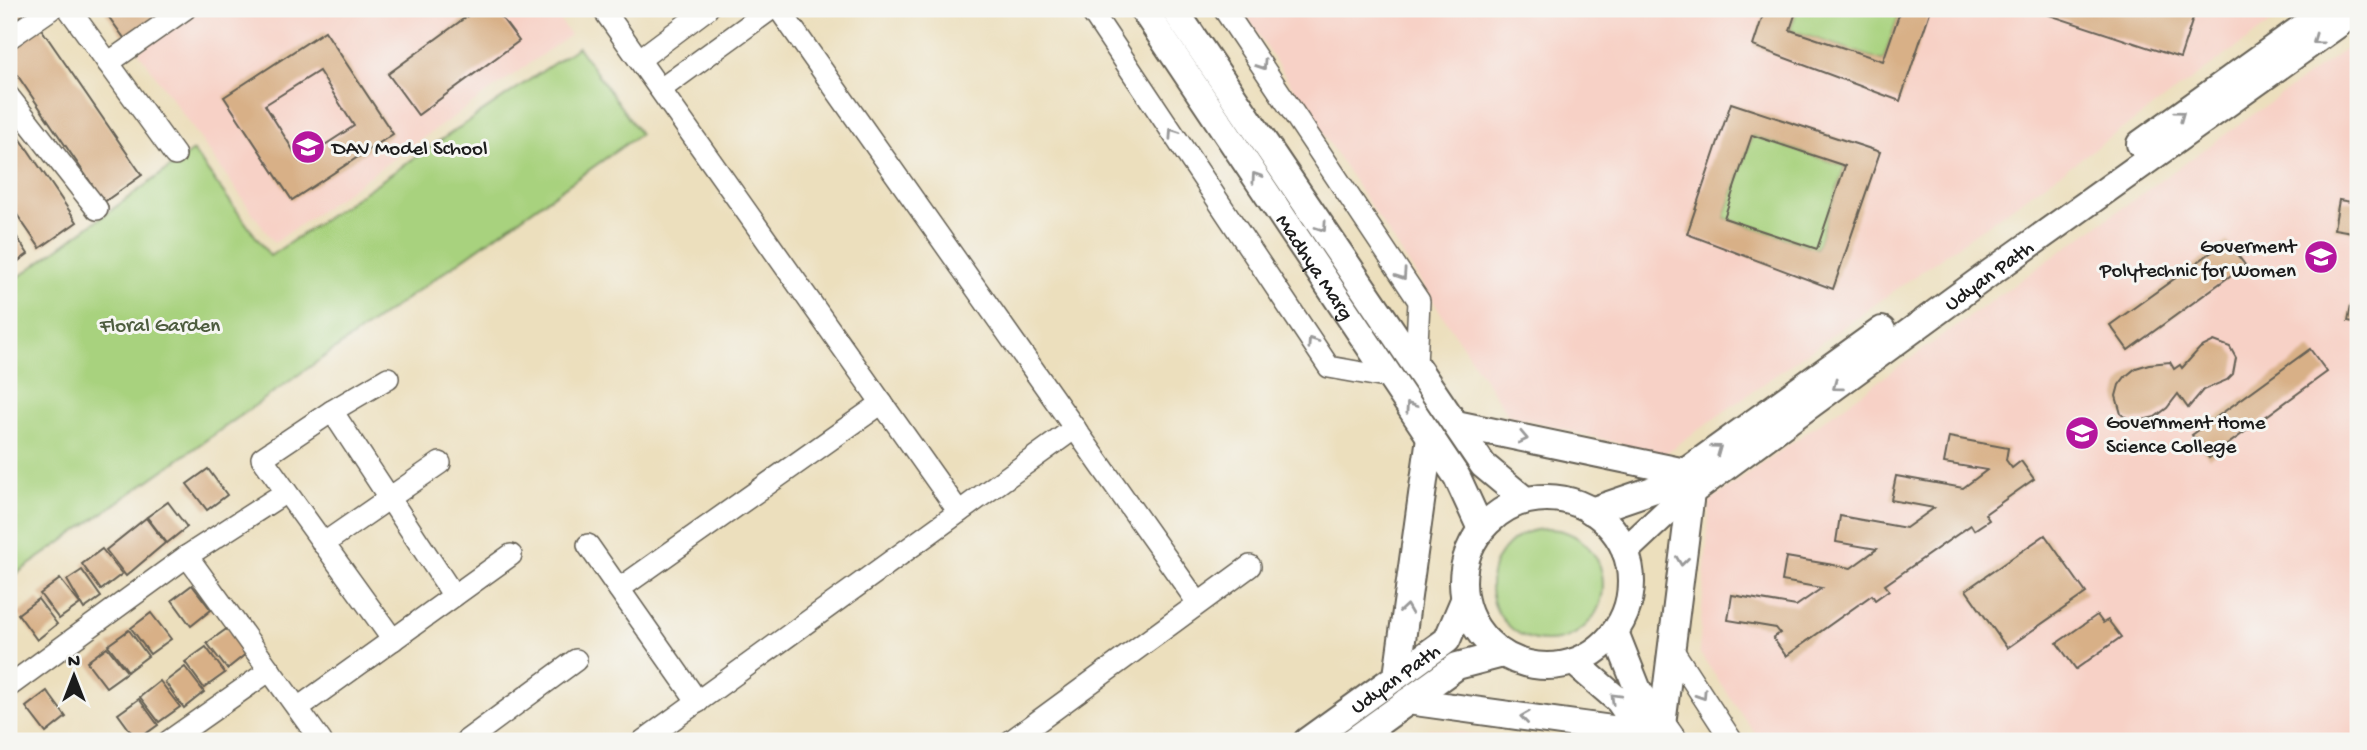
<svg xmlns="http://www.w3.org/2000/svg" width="2367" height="750" viewBox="0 0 2367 750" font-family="'Gochi Hand',sans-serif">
<rect width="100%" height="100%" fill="#f6f6f2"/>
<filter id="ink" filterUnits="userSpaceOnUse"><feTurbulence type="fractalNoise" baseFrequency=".0143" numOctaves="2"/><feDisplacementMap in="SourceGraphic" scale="14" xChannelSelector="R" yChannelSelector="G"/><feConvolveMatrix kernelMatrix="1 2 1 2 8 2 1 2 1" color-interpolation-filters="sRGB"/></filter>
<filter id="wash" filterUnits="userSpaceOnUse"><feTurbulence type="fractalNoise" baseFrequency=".00686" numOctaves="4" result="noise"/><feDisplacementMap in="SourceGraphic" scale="28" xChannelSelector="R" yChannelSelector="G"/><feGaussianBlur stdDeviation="1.57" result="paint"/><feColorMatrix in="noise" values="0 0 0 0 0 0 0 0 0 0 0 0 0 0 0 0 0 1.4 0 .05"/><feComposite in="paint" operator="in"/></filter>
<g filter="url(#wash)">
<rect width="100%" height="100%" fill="#ecdfbd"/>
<g fill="#f7d1c6">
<path d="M198,9H552L570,35L274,243L138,51Z"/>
<path d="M1241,9H2291L1663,455L1508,415Z"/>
<path d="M2358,40V741H1760L1699,652L1710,501Z"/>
<path d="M1430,728L1521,741H1411Z"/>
</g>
<g fill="#a8d27e" stroke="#62774d" stroke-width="2">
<path d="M1797,9H1901L1883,61L1790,30Z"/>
<path d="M578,47L640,134L9,579V284L193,151L270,256Z"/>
<path d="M1752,135L1845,166L1817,249L1724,218Z"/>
<circle cx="1547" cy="585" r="56"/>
</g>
<g id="blocks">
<g fill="#d8b087" fill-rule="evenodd">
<path d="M9,9H34L9,26Z"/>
<path d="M103,9H174L127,42Z"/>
<path d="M477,9H495L519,41L418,115L388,74Z"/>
<path d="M1765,9H1797L1790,30L1883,61L1901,9H1931L1900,101L1753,46Z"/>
<path d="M2048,9H2134L2146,13L2147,9H2196L2180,58L2046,14Z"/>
<path d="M40,27L142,175L104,202L9,63V49Z"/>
<path d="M325,31L393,134L292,200L224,97ZM319,71L354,126L300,161L265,105Z"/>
<path d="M1731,103L1880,152L1833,289L1687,234ZM1752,135L1845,166L1817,249L1724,218Z"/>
<path d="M9,122L77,222L40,248L9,203Z"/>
<path d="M2339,200L2358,203V233L2334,229Z"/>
<path d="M9,225L28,254L9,268Z"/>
<path d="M2227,241L2245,265L2128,350L2110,325Z"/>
<path d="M2351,305L2358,306V323L2348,321Z"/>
<path d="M2214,341L2230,347L2236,358L2233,374L2227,380L2203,390L2188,408L2178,394L2167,408L2155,417L2143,420H2130L2121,414L2116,396L2119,385L2125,377L2136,368L2149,364L2170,362L2174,369L2180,365L2182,368L2200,348Z"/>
<path d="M2310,349L2327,372L2209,458L2192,435Z"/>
<path d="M1949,437L2008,448L2006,460L2012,468L2021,461L2034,479L1985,514L1989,520L1974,530L1971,525L1885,585L1889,590L1875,600L1872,595L1786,656L1773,638L1780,633L1776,628L1728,620L1732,595L1796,606L1822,588L1782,581L1786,557L1851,568L1877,549L1836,542L1840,516L1906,528L1934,508L1891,500L1896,476L1963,488L1987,470L1944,463Z"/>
<path d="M208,469L227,495L207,510L187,484Z"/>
<path d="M168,502L187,527L167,543L147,517Z"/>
<path d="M146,518L165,543L126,576L106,550Z"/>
<path d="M2045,535L2086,593L2007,648L1966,590Z"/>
<path d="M102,549L122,574L101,590L82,564Z"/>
<path d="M82,570L101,597L84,609L67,580Z"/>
<path d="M60,579L80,604L59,619L40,594Z"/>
<path d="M192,585L211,610L191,626L172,600Z"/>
<path d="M38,599L57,624L37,640L18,614Z"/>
<path d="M151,613L171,639L150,654L131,628Z"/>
<path d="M2097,615L2103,623L2108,620L2121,637L2076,669L2057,643Z"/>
<path d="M228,628L247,653L227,669L207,643Z"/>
<path d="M129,630L148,656L128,671L108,645Z"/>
<path d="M107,647L127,672L106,687L87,662Z"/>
<path d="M206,647L225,673L204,688L185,662Z"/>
<path d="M185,667L204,692L184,708L165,682Z"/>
<path d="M160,681L180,707L159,722L140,697Z"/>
<path d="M47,691L66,717L46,733L26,707Z"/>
<path d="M139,699L158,725L137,740L118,714Z"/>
</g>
</g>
</g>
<g filter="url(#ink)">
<use href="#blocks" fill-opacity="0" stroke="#656054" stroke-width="2"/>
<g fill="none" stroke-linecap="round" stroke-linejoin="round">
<g stroke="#656054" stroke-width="24">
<g id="minor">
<path d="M69,9L175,155"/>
<path d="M603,9L959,512"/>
<path d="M779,9L1198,603"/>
<path d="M1090,9L1329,367L1391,378"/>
<path d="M1224,9L1419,301L1416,365"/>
<path d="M9,38L51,9"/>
<path d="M640,59L707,9"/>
<path d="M108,63L185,9"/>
<path d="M661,89L771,9"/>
<path d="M9,97L97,209"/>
<path d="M388,378L332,411L262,458L393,640"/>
<path d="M332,411L454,596"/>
<path d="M323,544L440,463"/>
<path d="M588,545L698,702"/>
<path d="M187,556L321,741"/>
<path d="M619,589L882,403"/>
<path d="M1672,649L1732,741"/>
<path d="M9,686L187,556L286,492"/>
<path d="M298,708L511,555"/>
<path d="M169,741L270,670"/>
<path d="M466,741L576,660"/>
<path d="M643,741L1075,428"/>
<path d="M1011,741L1250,566"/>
</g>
</g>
<g stroke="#656054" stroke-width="30">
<g id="major">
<path id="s1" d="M1143,9L1457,477L1481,529"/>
<path d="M1174,9L1483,465L1525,500"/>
<path d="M2140,144L2328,9"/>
<path d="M1456,424L1685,472"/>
<circle cx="1547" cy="582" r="84"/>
<path d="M1591,511L1667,485L1882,330"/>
<path id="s2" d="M1625,551L1675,504L1990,273L2358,10"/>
<path d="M1615,632L1638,690L1674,741"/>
<path d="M1574,662L1619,701L1646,740"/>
<path d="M1397,676L1430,437"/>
<path d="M1408,701L1641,733"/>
<path d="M1662,725L1691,493"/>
<path id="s3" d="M1307,741L1447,640L1464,600"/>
<path d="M1353,741L1457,666L1503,654"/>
</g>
</g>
<use href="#minor" stroke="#fff" stroke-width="21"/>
<use href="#major" stroke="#fff" stroke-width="26"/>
</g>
<defs><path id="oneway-chevron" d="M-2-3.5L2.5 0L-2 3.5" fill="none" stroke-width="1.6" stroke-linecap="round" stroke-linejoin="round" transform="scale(1.75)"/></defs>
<g stroke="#999">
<use href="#oneway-chevron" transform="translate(2317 40) rotate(144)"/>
<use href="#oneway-chevron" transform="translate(1262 65) rotate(56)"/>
<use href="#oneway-chevron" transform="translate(2180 115) rotate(-36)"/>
<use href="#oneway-chevron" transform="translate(1173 133) rotate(-124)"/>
<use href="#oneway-chevron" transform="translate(1256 177) rotate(-124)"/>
<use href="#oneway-chevron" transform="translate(1322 227) rotate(56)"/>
<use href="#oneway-chevron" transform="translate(1402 275) rotate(56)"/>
<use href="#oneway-chevron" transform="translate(1312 342) rotate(-124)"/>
<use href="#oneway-chevron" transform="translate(1837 386) rotate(144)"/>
<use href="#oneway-chevron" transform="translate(1410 407) rotate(-124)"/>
<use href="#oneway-chevron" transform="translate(1523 438) rotate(12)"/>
<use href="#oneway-chevron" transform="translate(1717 449) rotate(-36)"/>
<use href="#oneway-chevron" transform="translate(1682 561) rotate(97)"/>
<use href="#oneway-chevron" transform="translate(1406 609) rotate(-82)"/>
<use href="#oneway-chevron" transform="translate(1702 695) rotate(57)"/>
<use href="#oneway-chevron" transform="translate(1615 698) rotate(-135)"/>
<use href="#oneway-chevron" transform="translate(1525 717) rotate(-172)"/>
</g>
</g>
<defs>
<g id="school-disc" transform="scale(1.75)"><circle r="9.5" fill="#b5179e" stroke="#f6f6f2"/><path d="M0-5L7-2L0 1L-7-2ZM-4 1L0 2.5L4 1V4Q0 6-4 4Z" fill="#fff"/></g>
<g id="university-disc" transform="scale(1.75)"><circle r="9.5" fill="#b5179e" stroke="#f6f6f2"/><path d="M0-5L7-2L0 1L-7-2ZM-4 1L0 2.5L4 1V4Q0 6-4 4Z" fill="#fff"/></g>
</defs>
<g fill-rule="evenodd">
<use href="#school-disc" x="308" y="147"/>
<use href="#university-disc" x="2321" y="257"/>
<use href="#university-disc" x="2082" y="433"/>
</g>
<g text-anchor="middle" stroke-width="6" stroke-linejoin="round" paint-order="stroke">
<g font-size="21" fill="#1c1c1c" stroke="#f6f6f2" text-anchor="start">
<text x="332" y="154">DAV Model School</text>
<text x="2296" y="252" text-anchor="end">Goverment<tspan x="2296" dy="24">Polytechnic for Women</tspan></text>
<text x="2106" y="428">Government Home<tspan x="2106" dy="24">Science College</tspan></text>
</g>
<g font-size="21" fill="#1c1c1c" stroke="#f6f6f2">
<text dy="7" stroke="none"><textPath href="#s1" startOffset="310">Madhya Marg</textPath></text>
<text dy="7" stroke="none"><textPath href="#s2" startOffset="457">Udyan Path</textPath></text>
<text dy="7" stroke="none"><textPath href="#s3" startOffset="108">Udyan Path</textPath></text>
</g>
<g font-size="21" fill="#4d5c3e" stroke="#f6f6f2">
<text x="160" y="331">Floral Garden</text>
</g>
</g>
<rect width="2367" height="750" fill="none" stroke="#f6f6f2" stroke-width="35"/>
<g transform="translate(74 676)" stroke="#f6f6f2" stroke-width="5" paint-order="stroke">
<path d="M0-5L12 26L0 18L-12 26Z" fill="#1c1c1c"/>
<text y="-10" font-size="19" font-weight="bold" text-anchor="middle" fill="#1c1c1c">N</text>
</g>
</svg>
